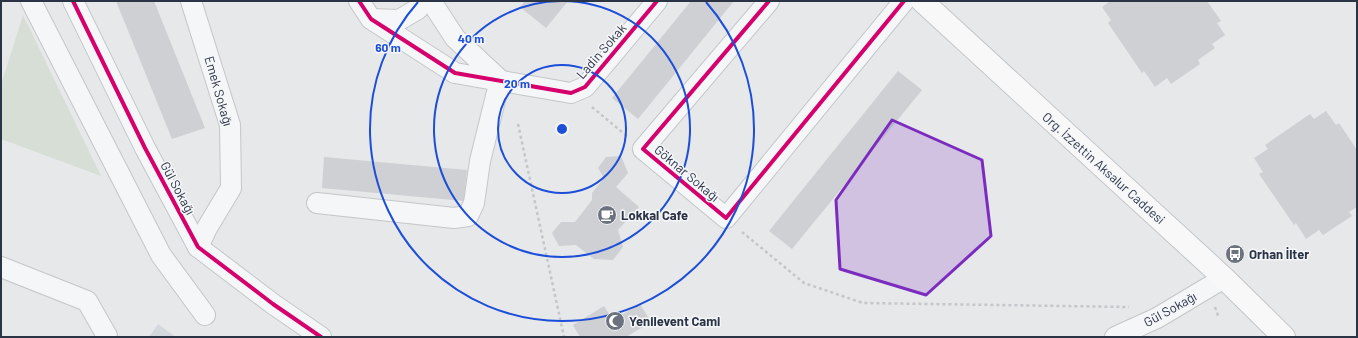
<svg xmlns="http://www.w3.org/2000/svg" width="1358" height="338" viewBox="0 0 1358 338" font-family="Barlow,sans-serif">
<rect width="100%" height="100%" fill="#e6e8ea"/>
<path fill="#d4d7dd" d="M158,324L176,337H149Z"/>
<path fill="#d6ded6" d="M23,15L101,176L1,139V85Z"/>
<g fill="#ced0d3">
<path d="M116,1H154L205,128L172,139Z"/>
<path d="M525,1H568L546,28L520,7Z"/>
<path d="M691,1H734L638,119L612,98Z"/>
<path d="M1110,1H1207L1221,21L1217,23L1225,35L1212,44L1215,48L1198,60L1200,64L1171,84L1167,78L1155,87L1144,71L1142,73L1108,23L1111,20L1102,7Z"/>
<path d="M898,71L922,90L792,249L769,231Z"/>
<path d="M1326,111L1336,125L1339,123L1357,150V207L1349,212L1352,216L1323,235L1319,230L1306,239L1296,223L1294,225L1259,174L1263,172L1254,158L1268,149L1265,145L1310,114L1314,119Z"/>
<path d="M621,156L628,173L616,187L639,207L618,230L623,247L613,260L594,259L576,245L559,246L552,233L561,222H575L592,200V193L604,178L598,168L606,157Z"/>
<path d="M324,157L467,170L464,201L322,188Z"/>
<path d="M640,304L651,322L626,337H580L573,325L604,306L613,320Z"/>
</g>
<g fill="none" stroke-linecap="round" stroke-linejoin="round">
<g stroke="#c4c6c8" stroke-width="22">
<g id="minor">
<path d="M31,1L161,255L205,315"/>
<path d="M73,1L145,148L198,247L273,304L321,337"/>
<path d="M191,1L230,125L231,188L207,228L198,247"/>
<path d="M359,1L371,19L455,73L571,93L585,87L657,1"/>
<path d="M431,1L455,38L500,80"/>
<path d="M769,1L643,149L726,218L904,1"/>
<path d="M371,19L399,20L418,9L421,1"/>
<path d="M317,203L454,218L468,216L474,203L480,161L500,80"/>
<path d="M1,267L87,301L107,336L105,337"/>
<path d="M1115,337L1157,318L1224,278"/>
</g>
</g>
<g stroke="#c4c6c8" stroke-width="24">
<path id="secondary" d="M922,1L1224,278L1284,337"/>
</g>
<g stroke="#c5c6ca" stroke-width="2.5" stroke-dasharray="3 3" stroke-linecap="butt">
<path d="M592,107L628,137"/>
<path d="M518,124L564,337"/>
<path d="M742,232L804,283L863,303L1129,307"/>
<path d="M1215,307L1219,318"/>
</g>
<use href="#minor" stroke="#f5f6f7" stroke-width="20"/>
<use href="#secondary" stroke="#f8f8f8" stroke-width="22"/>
<g stroke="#f4f6f9" stroke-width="6">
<g id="cycleway">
<path d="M73,1L145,148L198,247L273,304L321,337"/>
<path d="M359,1L371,19L455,73L571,93L585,87L657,1"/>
<path d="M769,1L643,149L726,218L904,1"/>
</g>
</g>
<use href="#cycleway" stroke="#d6006c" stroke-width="4"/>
</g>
<path fill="#7b2cbf" fill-opacity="0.2" stroke="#7b2cbf" stroke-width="3" stroke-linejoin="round" d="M892,120L982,160L991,236L926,295L840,269L836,200Z"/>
<g fill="none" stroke="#1d4ed8" stroke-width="2">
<circle cx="562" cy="129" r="64"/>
<path d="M563 1A128 128 0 1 1 561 1"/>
<path d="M706 2A192 192 0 1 1 418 2"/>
</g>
<defs>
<g id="cafe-disc" transform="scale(1)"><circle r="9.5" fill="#6c737f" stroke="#f4f6f9"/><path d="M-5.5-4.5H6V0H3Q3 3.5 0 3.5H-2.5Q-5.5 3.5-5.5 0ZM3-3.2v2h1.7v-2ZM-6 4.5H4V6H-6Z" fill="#fff"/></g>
<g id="bus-disc" transform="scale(1)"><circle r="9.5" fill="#6c737f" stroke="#f4f6f9"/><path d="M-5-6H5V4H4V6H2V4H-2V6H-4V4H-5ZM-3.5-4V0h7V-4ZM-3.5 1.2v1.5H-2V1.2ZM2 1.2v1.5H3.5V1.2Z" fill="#fff"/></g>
<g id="mosque-disc" transform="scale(1)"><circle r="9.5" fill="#6c737f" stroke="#f4f6f9"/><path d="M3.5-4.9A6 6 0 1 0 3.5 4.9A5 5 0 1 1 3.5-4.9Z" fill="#fff"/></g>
</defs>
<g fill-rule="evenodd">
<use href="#cafe-disc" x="607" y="215"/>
<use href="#bus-disc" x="1235" y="254"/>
<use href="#mosque-disc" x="615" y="321"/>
</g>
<g text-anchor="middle" stroke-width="3" stroke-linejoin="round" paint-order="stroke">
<g font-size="13" fill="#2b3445" stroke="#f4f6f9">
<text transform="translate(601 51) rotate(-49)" y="5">Ladin Sokak</text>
<text transform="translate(219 91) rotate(74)" y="5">Emek Sokağı</text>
<text transform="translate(1104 168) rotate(42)" y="5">Org. İzzettin Aksalur Caddesi</text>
<text transform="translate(687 173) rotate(40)" y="5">Göknar Sokağı</text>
<text transform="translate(178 188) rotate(62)" y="5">Gül Sokağı</text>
<text transform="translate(1170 309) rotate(-29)" y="5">Gül Sokağı</text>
</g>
<g font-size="13" font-weight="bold" fill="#2b3445" stroke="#f4f6f9" text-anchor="start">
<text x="621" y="220">Lokkal Cafe</text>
<text x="1249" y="259">Orhan İlter</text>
<text x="629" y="326">Yenilevent Cami</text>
</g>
</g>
<circle cx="562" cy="129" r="6" fill="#1d4ed8" stroke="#f4f6f9" stroke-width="2"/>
<g font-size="12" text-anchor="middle" font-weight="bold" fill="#1d4ed8" stroke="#f4f6f9" stroke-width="3" stroke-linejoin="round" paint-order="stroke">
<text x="471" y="43">40 m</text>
<text x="388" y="52">60 m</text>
<text x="517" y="88">20 m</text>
</g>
<rect width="1358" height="338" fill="none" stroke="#2b3445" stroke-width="4"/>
</svg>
